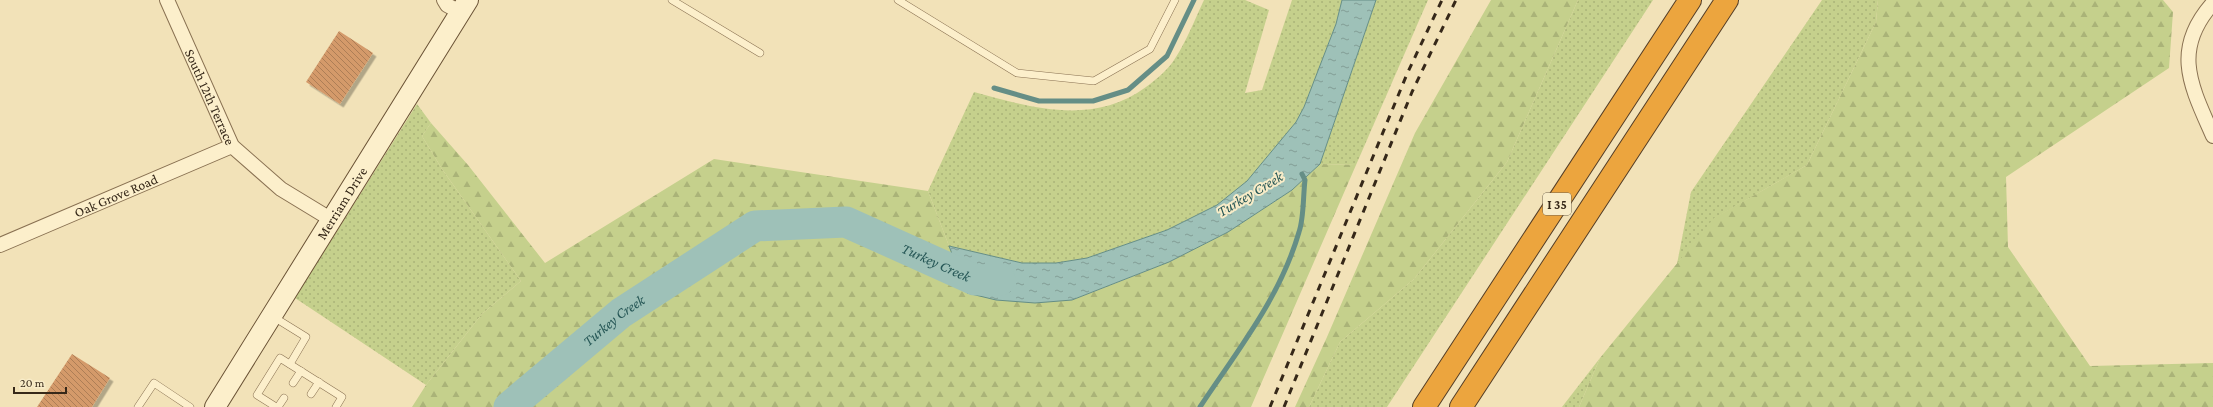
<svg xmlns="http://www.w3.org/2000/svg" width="2213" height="407" viewBox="0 0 2213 407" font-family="'Crimson Pro',serif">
<defs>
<pattern id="grass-dots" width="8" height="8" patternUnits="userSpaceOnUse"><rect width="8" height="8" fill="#c5d08c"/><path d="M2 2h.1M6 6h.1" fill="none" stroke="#aab378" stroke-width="1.8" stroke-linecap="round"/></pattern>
<pattern id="forest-firs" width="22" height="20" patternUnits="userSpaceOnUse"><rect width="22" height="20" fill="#c5d08c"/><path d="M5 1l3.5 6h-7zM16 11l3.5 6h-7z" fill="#aab378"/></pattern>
<pattern id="water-ripples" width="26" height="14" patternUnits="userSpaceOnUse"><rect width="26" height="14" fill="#9ec1b8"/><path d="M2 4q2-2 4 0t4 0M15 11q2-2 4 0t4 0" fill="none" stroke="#829d95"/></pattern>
<pattern id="building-back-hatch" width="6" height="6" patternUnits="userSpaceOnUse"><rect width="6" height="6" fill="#d49a6a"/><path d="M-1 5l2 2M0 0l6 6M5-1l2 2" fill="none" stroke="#ad7e56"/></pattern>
<filter id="shadow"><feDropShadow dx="3.5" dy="3.5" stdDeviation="0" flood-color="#0004"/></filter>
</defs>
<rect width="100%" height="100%" fill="#f2e2b8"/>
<g fill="url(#grass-dots)">
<path d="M1204,0H1245L1269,10L1245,93L1262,90L1292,0H1342L1336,24L1304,107L1296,122L1247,181L1217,205L1167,230L1087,258L1056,263H1022L949,246L928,191L974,92C1032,108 1093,126 1146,87C1158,78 1168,70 1176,57C1187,40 1195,19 1204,0Z"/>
<path d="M1376,0H1428L1356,165L1320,164Z"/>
<path d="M1578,0H1653L1387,407H1309L1340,342L1414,279L1507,162Z"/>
<path d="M1822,0H1878L1876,22L1807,165L1715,218L1677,264L1691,192Z"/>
<path d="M417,104L431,123L422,136L442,169L521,281L482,314L426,385L295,298Z"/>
<path d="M1600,358L1579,407H1562Z"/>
</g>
<g fill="url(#forest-firs)">
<path d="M1491,0H1578L1507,162L1414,279L1340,342L1309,407H1295L1327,337L1415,133Z"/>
<path d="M1878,0H2163L2173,12L2169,68L2006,177L2008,247L2090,366L2213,363V407H1579L1600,358L1714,218L1807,165L1876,22Z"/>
<path d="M431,123L468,165L545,263L714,159L928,191L967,293L1072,300L1111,285L1169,262L1228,232L1292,190L1320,164L1356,165L1251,407H412L426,385L482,314L521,281L442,169L422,136Z"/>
</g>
<path fill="url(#water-ripples)" stroke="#658e86" d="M1342,0H1376L1320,164L1292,190L1228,232L1169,262L1072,300L1035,303L996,300L967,293L949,246L1022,263H1056L1087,258L1167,230L1217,205L1247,181L1296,122L1304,107L1336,24Z"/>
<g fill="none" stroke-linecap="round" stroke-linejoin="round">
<g stroke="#658e86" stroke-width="5">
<path d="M994,88L1039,101H1093L1128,90L1167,56L1194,0"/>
<path d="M1200,407C1237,351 1280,298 1299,232C1304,218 1303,196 1305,180L1302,174"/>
</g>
<path stroke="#9ec1b8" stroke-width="31" id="s1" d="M509,407L621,313L755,226L846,222L975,280H1000"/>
</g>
<g fill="url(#building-back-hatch)" filter="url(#shadow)">
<path d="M339,31L373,53L340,104L306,82Z"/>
<path d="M72,354L110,378L92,407H37Z"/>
</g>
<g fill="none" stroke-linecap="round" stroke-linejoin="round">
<g stroke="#897152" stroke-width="8">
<g id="lane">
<path d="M672,0L760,53"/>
<path d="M898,0L1017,73L1094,81L1150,49L1175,0"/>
<path d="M272,316L306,337L290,364"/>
<path d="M293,383L301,371"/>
<path d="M311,394L319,382"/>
<path d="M138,407L154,383L190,407"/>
<path d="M276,407L257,395L280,358L342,397L336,407"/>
<path d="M278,407L284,398"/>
</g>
</g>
<g stroke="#897152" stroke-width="16">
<g id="street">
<path id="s2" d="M167,0L232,146L281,189L332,220"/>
<path d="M444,0L447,5L460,12"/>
<path d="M2213,3C2171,50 2191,86 2213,136"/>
<path id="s3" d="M0,245L232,146"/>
</g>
</g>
<g stroke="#6a5235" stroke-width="22">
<g id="secondary">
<path id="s4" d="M215,407L468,0"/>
</g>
</g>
<g stroke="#553e27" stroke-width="24">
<g id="highway">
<path d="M1424,407L1690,0"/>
<path d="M1461,407L1727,0"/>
</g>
</g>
<use href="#lane" stroke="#fcefcb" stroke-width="7"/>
<use href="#street" stroke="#fcefcb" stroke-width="14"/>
<use href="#secondary" stroke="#fcefcb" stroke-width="20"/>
<use href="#highway" stroke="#eca53e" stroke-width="22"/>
<g stroke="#362819" stroke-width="3" stroke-dasharray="7 7" stroke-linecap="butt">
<path d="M1270,407L1407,74L1442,0"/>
<path d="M1284,407L1412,92L1456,0"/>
</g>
</g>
<g text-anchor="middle" stroke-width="4" stroke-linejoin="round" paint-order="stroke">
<rect fill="#f8ecc8" stroke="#70634e" stroke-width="1" x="1543" y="193" width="28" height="22" rx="3"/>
<g font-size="13" font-weight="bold" fill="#362819">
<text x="1557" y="209">I 35</text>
</g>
<g font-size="14" fill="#362819" stroke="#f8ecc8">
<text dy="5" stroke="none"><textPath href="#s2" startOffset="106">South 12th Terrace</textPath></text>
<text dy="5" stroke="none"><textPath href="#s3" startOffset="126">Oak Grove Road</textPath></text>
<text dy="5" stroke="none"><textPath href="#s4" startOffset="240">Merriam Drive</textPath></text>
</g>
<g font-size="15" font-style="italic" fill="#265756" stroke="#f8ecc8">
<text transform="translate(1250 194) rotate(-31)" y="5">Turkey Creek</text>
<text dy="5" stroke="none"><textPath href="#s1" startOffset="496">Turkey Creek</textPath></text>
<text dy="5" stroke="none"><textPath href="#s1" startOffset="136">Turkey Creek</textPath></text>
</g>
</g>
<path d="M14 387v6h52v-6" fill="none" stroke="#362819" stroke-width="2"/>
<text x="20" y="387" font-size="12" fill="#362819" stroke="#f8ecc8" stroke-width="3" paint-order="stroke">20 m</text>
</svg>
